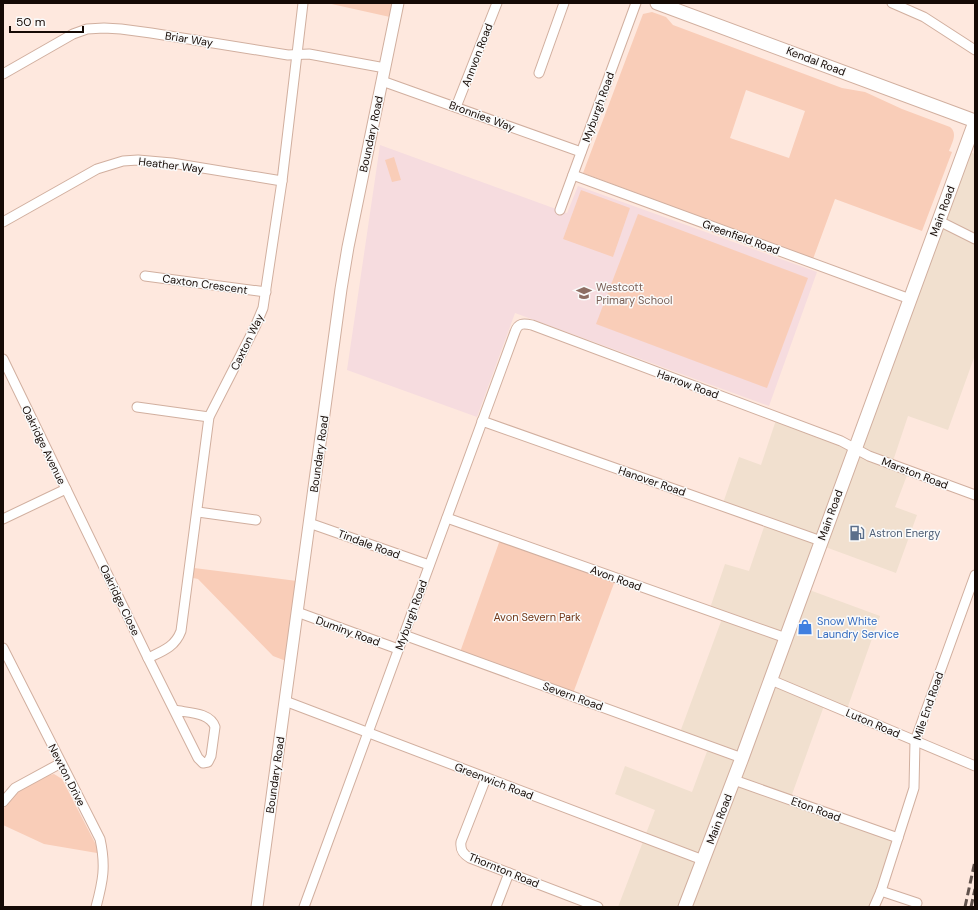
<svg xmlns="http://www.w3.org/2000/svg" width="978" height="910" viewBox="0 0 978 910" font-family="'DM Sans',sans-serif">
<rect width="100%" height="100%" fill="#fee8de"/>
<path fill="#f1e0cf" d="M964,150L975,154V355L948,430L908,416L892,464L909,470L895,507L917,515L896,573L820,545L804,588L880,616L846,712L825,703L790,800L898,838L874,907H618L655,810L615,794L625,766L692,792L709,746L679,735L723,616L709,611L725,564L749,571L766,521L722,506L739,457L761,465L777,417L855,448Z"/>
<path fill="#f6dcdf" d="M380,145L567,213L578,186L817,272L769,406L515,313L477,417L347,370Z"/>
<g fill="#f9cdb8" fill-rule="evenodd">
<path d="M327,3H393L390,17Z"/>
<path d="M652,12L666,17L673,25L842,88L865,92L902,109L950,127C958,133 952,143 949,151L952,152L922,231L835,199L813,259L583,173L643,14ZM746,90L805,111L789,158L730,138Z"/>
<path d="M394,157L401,180L392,182L385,160Z"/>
<path d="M581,190L630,208L613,257L563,239Z"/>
<path d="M638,214L808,278L767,388L596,324Z"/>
<path d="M501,537L616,578L572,696L459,655Z"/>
<path d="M194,568L297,581L286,661L273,656L198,579L193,578Z"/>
<path d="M54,774L62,779L93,839L97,847V853L44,844L3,825C3,820 2,814 4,809C9,792 37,777 54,774Z"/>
</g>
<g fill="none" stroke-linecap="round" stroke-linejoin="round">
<g stroke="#d1af9f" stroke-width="11">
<g id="minor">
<path d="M892,3L924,17L975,50"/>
<path d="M539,73L564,3"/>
<path d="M3,74L73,34L87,29L104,28L121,29L151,33L288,55L309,54L385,68"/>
<path d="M382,81L581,152"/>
<path d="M456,107L497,3"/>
<path d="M573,175L910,299"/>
<path d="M560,210L636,3"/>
<path d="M939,221L975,239"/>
<path d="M3,222L97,169L123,161L138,160L172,163L282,181"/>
<path d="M145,276L266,292"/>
<path d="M3,359L148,658L198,758L203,763L208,762L211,756L215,727C210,712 188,713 174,710"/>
<path d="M137,407L209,417"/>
<path d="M482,421L821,541"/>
<path d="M198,512L256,520"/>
<path d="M447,518L786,638"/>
<path d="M3,519L66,489"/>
<path d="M309,523L429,565"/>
<path d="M297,612L398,649"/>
<path d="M404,635L742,758"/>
<path d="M3,648L100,839C106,866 103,881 96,907"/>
<path d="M148,658C163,651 175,647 181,631L209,417L255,327L263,308L282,181L303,3"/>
<path d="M771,680L975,766"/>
<path d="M285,701L703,860"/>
<path d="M486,778L461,842C460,850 463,854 470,858L598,907"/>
<path d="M734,780L898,838"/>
<path d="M3,802L15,788L61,763"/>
<path d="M881,891L917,903"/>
<path d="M304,907L515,332C518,323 523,323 532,325L841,441L869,456L975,495"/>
<path d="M496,907L509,873"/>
<path d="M874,907L881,891L914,788L915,741L975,575"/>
</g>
</g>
<g stroke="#d1af9f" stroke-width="13">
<path id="tertiary" d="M257,907L341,289L348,247L398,3"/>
</g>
<g stroke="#d1af9f" stroke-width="15">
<g id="secondary">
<path d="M657,3L975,121"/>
<path d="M685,907L742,758L975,122"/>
</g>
</g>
<use href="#minor" stroke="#fff" stroke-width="9"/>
<use href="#tertiary" stroke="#fff" stroke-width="11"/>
<use href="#secondary" stroke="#fff" stroke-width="13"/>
<g stroke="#61524c" stroke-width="3" stroke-dasharray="8 4" stroke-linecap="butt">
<path d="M965,907L975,861"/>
<path d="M971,907L975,889"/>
</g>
</g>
<defs>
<g id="school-bare" transform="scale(1.2)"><path d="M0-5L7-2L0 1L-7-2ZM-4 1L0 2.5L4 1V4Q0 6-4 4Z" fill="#8d6e63" stroke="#fafafa" stroke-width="2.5" paint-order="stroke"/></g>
<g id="fuel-bare" transform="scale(1.2)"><path d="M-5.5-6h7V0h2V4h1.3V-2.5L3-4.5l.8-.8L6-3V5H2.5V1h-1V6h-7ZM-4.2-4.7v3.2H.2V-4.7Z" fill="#5c6f8a" stroke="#fafafa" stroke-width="2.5" paint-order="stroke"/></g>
<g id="shop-bare" transform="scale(1.2)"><path d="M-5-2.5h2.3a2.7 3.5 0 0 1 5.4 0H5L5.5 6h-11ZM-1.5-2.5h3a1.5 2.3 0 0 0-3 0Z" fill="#3f7fe0" stroke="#fafafa" stroke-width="2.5" paint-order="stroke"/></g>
</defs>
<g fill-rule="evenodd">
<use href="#school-bare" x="584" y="293"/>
<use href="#fuel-bare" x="857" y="533"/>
<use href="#shop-bare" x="805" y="627"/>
</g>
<g text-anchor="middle" stroke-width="3" stroke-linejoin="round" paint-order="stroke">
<g font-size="11" fill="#150a05" stroke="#fafafa">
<text transform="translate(189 39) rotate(9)" y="4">Briar Way</text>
<text transform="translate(477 55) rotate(-69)" y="4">Annvon Road</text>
<text transform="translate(816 61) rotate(21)" y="4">Kendal Road</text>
<text transform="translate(598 107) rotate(-70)" y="4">Myburgh Road</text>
<text transform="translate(482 116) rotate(20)" y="4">Bronnies Way</text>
<text transform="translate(371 134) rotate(-78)" y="4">Boundary Road</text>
<text transform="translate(171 165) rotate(7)" y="4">Heather Way</text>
<text transform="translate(942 211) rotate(-70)" y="4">Main Road</text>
<text transform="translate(741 237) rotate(20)" y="4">Greenfield Road</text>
<text transform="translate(205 284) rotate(8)" y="4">Caxton Crescent</text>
<text transform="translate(247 342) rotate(-64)" y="4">Caxton Way</text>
<text transform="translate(688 384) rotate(20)" y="4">Harrow Road</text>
<text transform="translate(44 445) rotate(64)" y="4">Oakridge Avenue</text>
<text transform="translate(319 454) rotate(-82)" y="4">Boundary Road</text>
<text transform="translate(915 473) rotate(21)" y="4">Marston Road</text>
<text transform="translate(652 481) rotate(19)" y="4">Hanover Road</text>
<text transform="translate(830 515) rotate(-70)" y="4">Main Road</text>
<text transform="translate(369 544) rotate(20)" y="4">Tindale Road</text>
<text transform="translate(616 578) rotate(20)" y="4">Avon Road</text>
<text transform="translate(120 600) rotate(64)" y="4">Oakridge Close</text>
<text transform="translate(411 615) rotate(-70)" y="4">Myburgh Road</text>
<text transform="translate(348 631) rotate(20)" y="4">Duminy Road</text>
<text transform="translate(573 696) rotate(20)" y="4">Severn Road</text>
<text transform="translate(928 706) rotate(-71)" y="4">Mile End Road</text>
<text transform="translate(873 723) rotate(23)" y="4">Luton Road</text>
<text transform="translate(67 775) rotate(63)" y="4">Newton Drive</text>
<text transform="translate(275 775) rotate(-82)" y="4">Boundary Road</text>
<text transform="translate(494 781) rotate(21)" y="4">Greenwich Road</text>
<text transform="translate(816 809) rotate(20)" y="4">Eton Road</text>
<text transform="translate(719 819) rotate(-69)" y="4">Main Road</text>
<text transform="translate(504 870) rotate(22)" y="4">Thornton Road</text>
</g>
<g font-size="11" fill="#785e54" stroke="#fafafa" text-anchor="start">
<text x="596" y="291">Westcott<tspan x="596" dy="13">Primary School</tspan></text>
</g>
<g font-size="11" fill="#4e5e75" stroke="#fafafa" text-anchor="start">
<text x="869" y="537">Astron Energy</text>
</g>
<g font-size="11" fill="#713717" stroke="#fafafa">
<text x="537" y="621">Avon Severn Park</text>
</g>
<g font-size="11" fill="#366cbe" stroke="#fafafa" text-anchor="start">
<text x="817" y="625">Snow White<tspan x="817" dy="13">Laundry Service</tspan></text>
</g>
</g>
<rect width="978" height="910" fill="none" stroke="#150a05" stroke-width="8"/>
<path d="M10 26v6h73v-6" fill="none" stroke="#150a05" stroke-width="2"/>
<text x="16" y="26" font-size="12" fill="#150a05" stroke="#fafafa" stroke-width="3" paint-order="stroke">50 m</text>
</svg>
